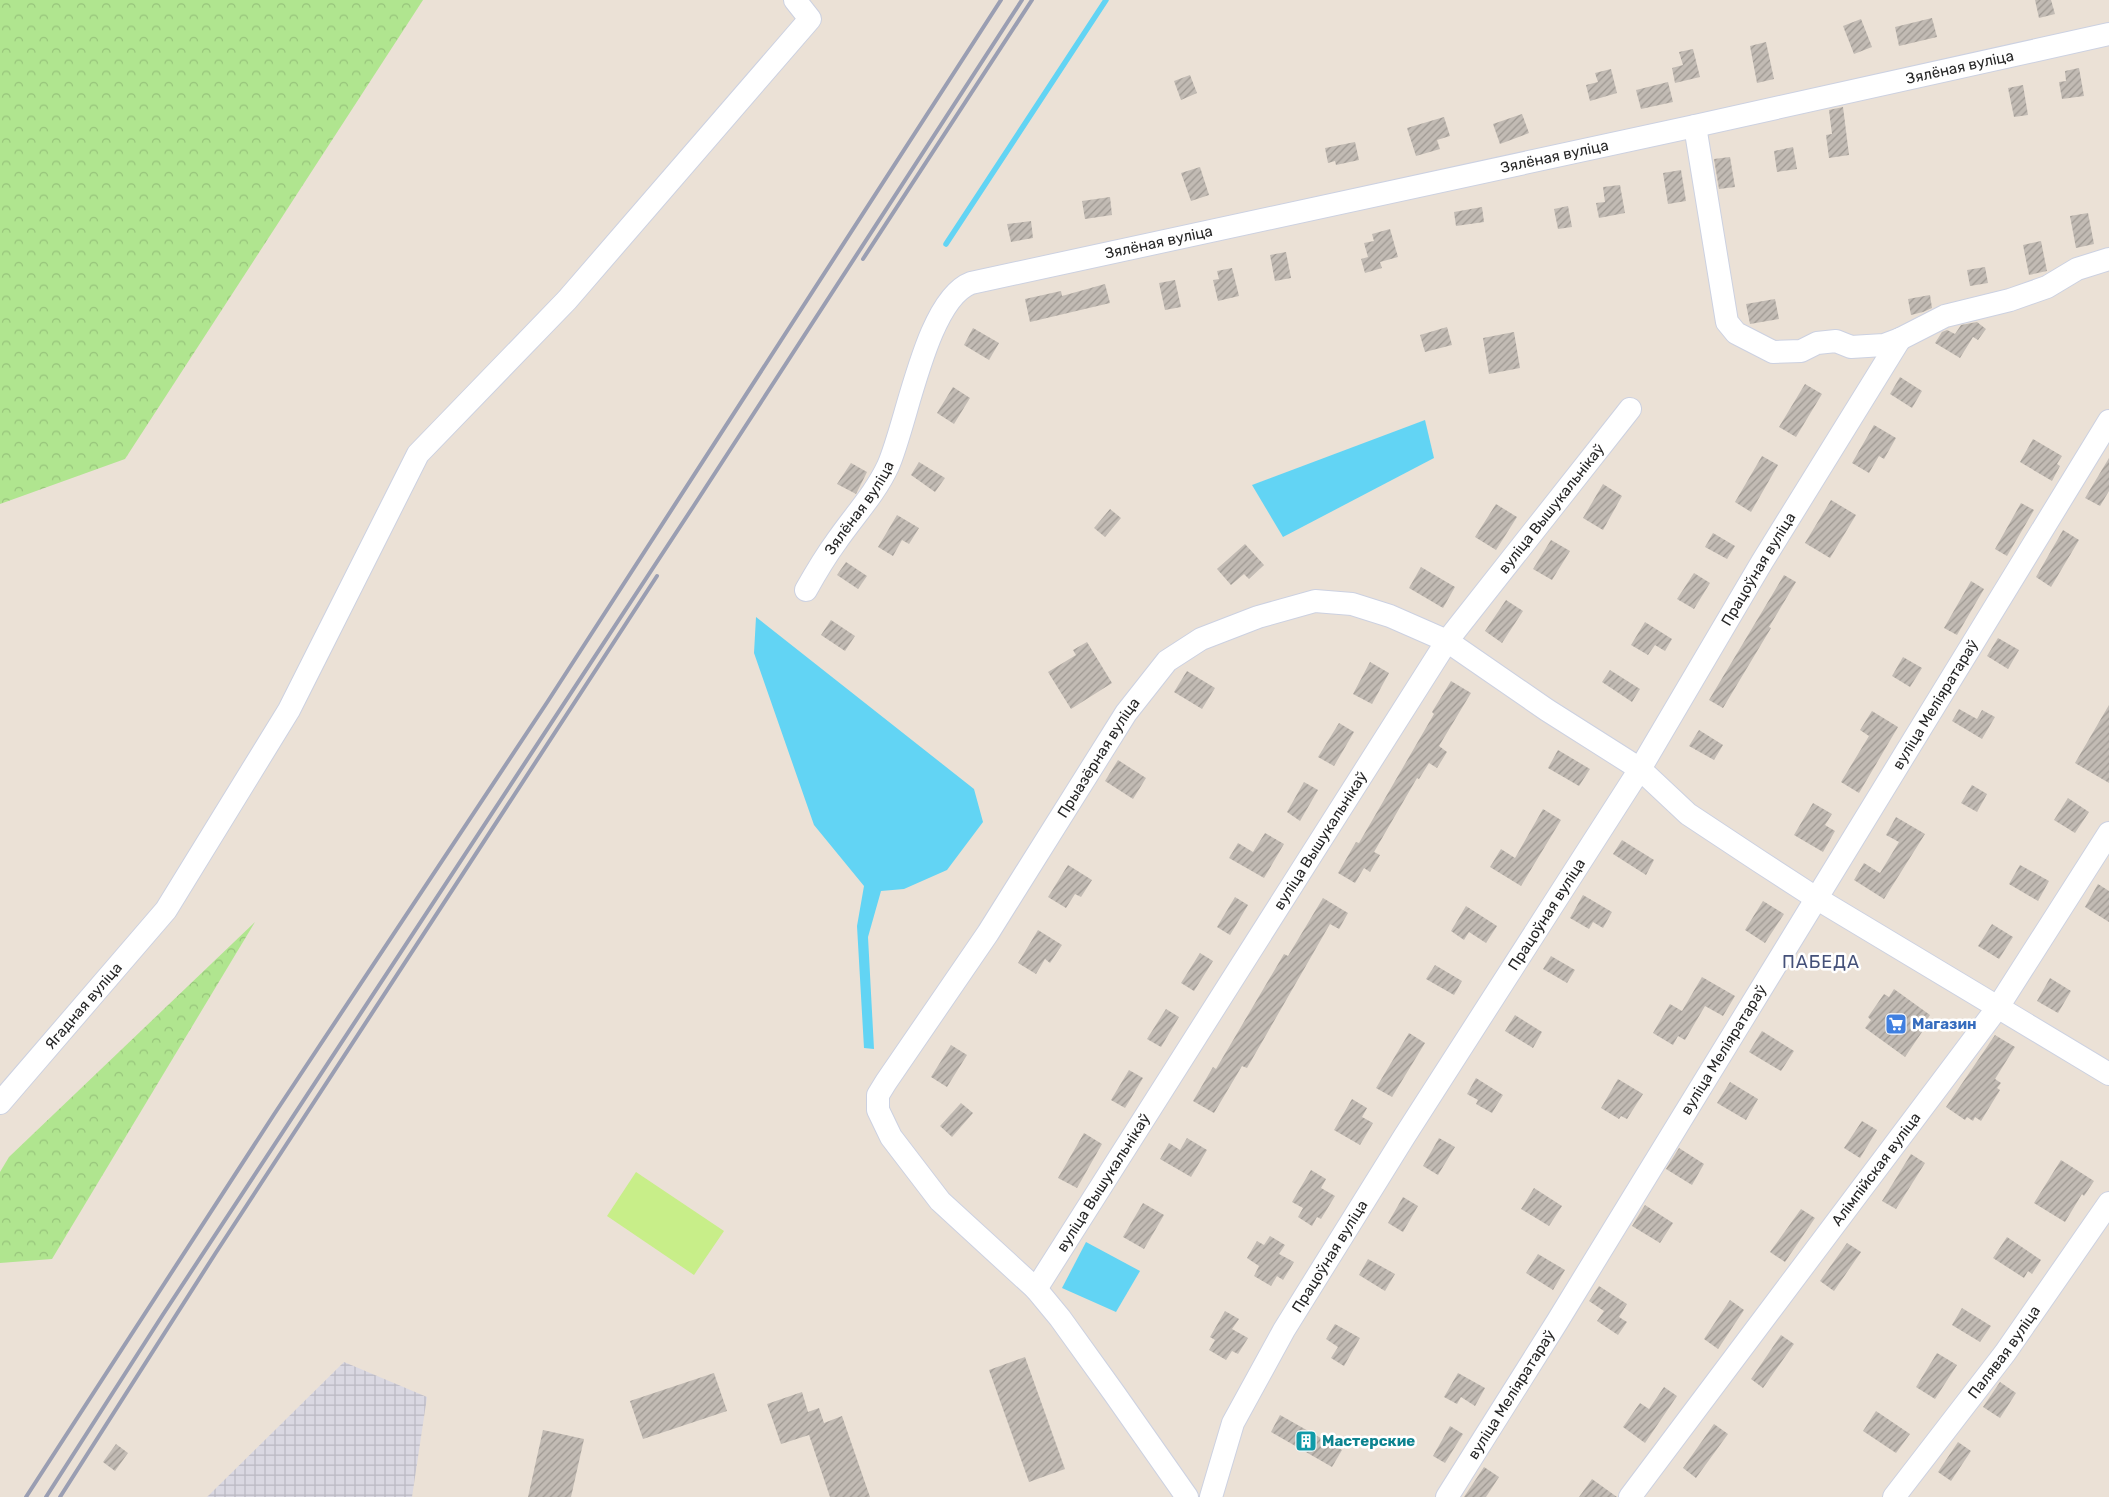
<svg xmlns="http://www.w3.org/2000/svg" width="2109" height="1497" viewBox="0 0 2109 1497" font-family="Rubik,sans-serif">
<defs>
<pattern id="industrial-grid" width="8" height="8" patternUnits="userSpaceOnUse" patternTransform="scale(1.25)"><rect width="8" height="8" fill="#dad8e2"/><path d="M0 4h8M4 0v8" fill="none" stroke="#bbb9c2"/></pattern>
<pattern id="forest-crowns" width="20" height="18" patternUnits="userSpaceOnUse" patternTransform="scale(1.25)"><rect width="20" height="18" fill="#b0e58f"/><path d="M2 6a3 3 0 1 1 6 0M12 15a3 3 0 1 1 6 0" fill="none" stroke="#97c47b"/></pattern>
<pattern id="building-hatch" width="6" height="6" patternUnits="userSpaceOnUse" patternTransform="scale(1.25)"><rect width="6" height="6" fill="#c2bbb4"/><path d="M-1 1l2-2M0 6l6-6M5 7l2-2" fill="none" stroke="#9e9892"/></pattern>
</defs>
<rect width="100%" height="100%" fill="#ebe1d6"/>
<path fill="url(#industrial-grid)" d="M344,1362L427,1397L412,1497H207Z"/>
<g fill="url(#forest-crowns)">
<path d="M0,0H423L125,459L0,504Z"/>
<path d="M255,922L52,1259L0,1263V1172L9,1157Z"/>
</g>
<path fill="#c8ee89" d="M636,1172L724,1231L694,1275L607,1216Z"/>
<g fill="#62d4f4">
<path d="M1425,420L1434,458L1283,537L1252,485Z"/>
<path d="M756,617L974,789L983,822L947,870L904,889L881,891L868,937L874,1049L864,1048L857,926L864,886L814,825L754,653Z"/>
<path d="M1086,1242L1140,1271L1116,1312L1062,1288Z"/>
</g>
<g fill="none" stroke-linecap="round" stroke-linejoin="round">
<path stroke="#62d4f4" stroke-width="5.5" d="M946,244L1106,0"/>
</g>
<g fill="url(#building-hatch)">
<path d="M2035,0H2051L2055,14L2039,18Z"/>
<path d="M1932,18L1937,37L1899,46L1895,27Z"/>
<path d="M1861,19L1872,47L1854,54L1843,26Z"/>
<path d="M1766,42L1774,79L1757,83L1750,46Z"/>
<path d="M1693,49L1700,77L1675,83L1672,68L1683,65L1679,52Z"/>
<path d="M2079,68L2084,96L2062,99L2059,82L2066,81L2065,71Z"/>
<path d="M1611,69L1617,93L1590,101L1586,85L1598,82L1595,73Z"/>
<path d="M1190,75L1197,93L1181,100L1174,81Z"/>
<path d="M1668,82L1673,102L1641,109L1636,90Z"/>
<path d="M2023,85L2028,115L2014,117L2008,88Z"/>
<path d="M1843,107L1849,155L1829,158L1826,135L1832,134L1829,110Z"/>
<path d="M1522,114L1529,133L1500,144L1493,124Z"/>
<path d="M1444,117L1450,136L1437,140L1440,149L1416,156L1407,128Z"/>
<path d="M1355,142L1359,160L1336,165L1335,161L1328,163L1325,148Z"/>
<path d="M1793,147L1797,169L1777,172L1774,151Z"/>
<path d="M1730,157L1735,187L1719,189L1714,159Z"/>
<path d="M1200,167L1209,195L1191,201L1181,173Z"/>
<path d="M1681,170L1686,201L1668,204L1663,173Z"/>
<path d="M1620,185L1625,213L1599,218L1596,203L1605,202L1603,187Z"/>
<path d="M1110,197L1112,215L1085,219L1082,201Z"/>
<path d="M1568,206L1572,227L1558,229L1554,209Z"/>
<path d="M1482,207L1484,222L1456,226L1454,212Z"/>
<path d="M2088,213L2094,244L2076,248L2070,216Z"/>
<path d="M1031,221L1033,238L1011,242L1007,224Z"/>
<path d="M1390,229L1398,257L1380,262L1382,268L1365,273L1361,259L1368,257L1364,243L1374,241L1372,234Z"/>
<path d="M2041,241L2047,271L2029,275L2023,245Z"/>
<path d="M1286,252L1291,278L1275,281L1270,255Z"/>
<path d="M1985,267L1988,283L1970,286L1967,270Z"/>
<path d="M1232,268L1239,296L1218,301L1213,280L1219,279L1217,271Z"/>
<path d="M1175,280L1181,307L1165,310L1159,283Z"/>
<path d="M1105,284L1110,303L1030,322L1025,299L1061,291L1062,296Z"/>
<path d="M1930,295L1932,308L1923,312L1911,315L1908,299Z"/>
<path d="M1775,299L1779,319L1750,324L1746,304Z"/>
<path d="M1977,322L1986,329L1978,340L1973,337L1960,358L1935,343L1942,332L1947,330L1955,334L1961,325Z"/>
<path d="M1447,327L1452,345L1425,352L1420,335Z"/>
<path d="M973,328L999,343L989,360L964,345Z"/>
<path d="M1514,332L1520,368L1489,374L1483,338Z"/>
<path d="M1900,377L1922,391L1912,408L1890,394Z"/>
<path d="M1805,384L1822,394L1796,437L1779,427Z"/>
<path d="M953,387L970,398L954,424L937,413Z"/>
<path d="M1874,425L1896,438L1884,459L1879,456L1869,473L1852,463Z"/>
<path d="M2033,439L2062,456L2057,464L2060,466L2052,481L2020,462Z"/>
<path d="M1762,456L1778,465L1751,512L1735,502Z"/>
<path d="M2109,458V491L2100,506L2085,498Z"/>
<path d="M919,462L945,478L935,492L911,475Z"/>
<path d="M851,463L867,472L856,494L837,484Z"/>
<path d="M1603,484L1622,496L1603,530L1583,518Z"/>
<path d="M1831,500L1856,515L1830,558L1805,543Z"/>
<path d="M2021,503L2034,510L2007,556L1995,549Z"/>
<path d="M1496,504L1517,517L1496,550L1475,537Z"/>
<path d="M1110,509L1121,518L1105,537L1094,528Z"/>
<path d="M897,515L919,528L909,544L902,540L893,556L878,547Z"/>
<path d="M2063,530L2079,540L2051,587L2036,577Z"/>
<path d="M1713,533L1735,546L1727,559L1705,547Z"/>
<path d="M1551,540L1570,551L1552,580L1533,569Z"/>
<path d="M1245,544L1264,565L1249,579L1244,574L1231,585L1217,569Z"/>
<path d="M846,562L867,576L858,589L837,575Z"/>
<path d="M1421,567L1455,587L1443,608L1409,588Z"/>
<path d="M1694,573L1710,583L1694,609L1677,599Z"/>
<path d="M1784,575L1796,582L1769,627L1771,628L1723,708L1709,700Z"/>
<path d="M1971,581L1984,589L1957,635L1944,628Z"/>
<path d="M1506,600L1523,611L1502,643L1485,631Z"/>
<path d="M831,620L855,636L845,651L821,635Z"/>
<path d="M1645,622L1672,639L1665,651L1655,645L1648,655L1631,645Z"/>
<path d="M1998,638L2019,650L2008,669L1987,656Z"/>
<path d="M1087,642L1112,683L1071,709L1048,672L1076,655L1073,650Z"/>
<path d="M1903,657L1922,668L1910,687L1892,676Z"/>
<path d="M1370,662L1389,673L1372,704L1353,694Z"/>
<path d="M1610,670L1640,689L1632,702L1602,682Z"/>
<path d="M1187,671L1215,688L1202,709L1174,692Z"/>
<path d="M1451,681L1471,693L1439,746L1447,752L1437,768L1429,763L1419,779L1417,778L1374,852L1380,855L1370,872L1364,868L1355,883L1338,873L1356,842L1359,843L1434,714L1432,712Z"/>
<path d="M2109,705V783L2075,763Z"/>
<path d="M1959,709L1977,719L1982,710L1995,717L1982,739L1952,721Z"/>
<path d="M1872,711L1898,727L1859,793L1841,782L1869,736L1860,730Z"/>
<path d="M1339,723L1354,732L1334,766L1318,757Z"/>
<path d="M1699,730L1723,745L1714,760L1689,746Z"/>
<path d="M1558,750L1590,769L1579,786L1548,768Z"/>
<path d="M1118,760L1146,778L1133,799L1105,781Z"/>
<path d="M1304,782L1318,790L1300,821L1287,812Z"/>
<path d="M1972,785L1987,794L1977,812L1961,803Z"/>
<path d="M2068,798L2089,812L2075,833L2054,820Z"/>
<path d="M1813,803L1832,814L1825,825L1835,831L1823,852L1794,835Z"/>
<path d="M1543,809L1561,820L1521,886L1490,867L1501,849L1515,858Z"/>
<path d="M1896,817L1925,834L1884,899L1854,880L1864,863L1880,873L1899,842L1886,835Z"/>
<path d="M1265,833L1284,844L1264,878L1229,858L1238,843L1253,852Z"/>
<path d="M1622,840L1654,860L1646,875L1613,854Z"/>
<path d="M1068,865L1092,880L1081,897L1075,894L1066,908L1048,897Z"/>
<path d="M2020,865L2049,881L2038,901L2009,884Z"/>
<path d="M2098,884L2109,891V922L2085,907Z"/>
<path d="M1583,895L1612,912L1603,928L1593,922L1589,929L1570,918Z"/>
<path d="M1235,897L1248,905L1230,935L1217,927Z"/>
<path d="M1323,898L1348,913L1339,929L1330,924L1247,1068L1242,1066L1214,1113L1193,1101L1213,1067L1216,1069L1284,954L1288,956Z"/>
<path d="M1763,901L1784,914L1765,943L1745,930Z"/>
<path d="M1466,906L1497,926L1486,943L1469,932L1464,940L1451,931Z"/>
<path d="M1992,924L2013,937L1999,959L1978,946Z"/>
<path d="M1038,930L1062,945L1050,963L1045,959L1036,974L1018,963Z"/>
<path d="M1200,953L1213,961L1194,991L1181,983Z"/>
<path d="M1551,956L1575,970L1567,983L1543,969Z"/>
<path d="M1435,965L1462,981L1454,995L1426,979Z"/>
<path d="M1702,977L1735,996L1723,1016L1705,1006L1685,1040L1678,1036L1673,1045L1653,1033L1670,1004L1682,1011Z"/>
<path d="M2050,978L2071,991L2058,1013L2037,1001Z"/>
<path d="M1894,989L1930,1015L1920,1030L1922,1032L1905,1057L1865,1028L1871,1020L1868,1017L1884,994L1889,997Z"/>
<path d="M1166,1009L1179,1017L1161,1047L1147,1039Z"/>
<path d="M1515,1015L1542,1032L1533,1048L1505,1031Z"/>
<path d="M1762,1031L1794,1051L1781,1071L1749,1052Z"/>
<path d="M1409,1033L1425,1043L1392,1097L1376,1088Z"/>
<path d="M1995,1035L2015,1047L1995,1079L2001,1083L1997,1088L2000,1090L1981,1121L1975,1117L1973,1121L1967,1117L1965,1120L1946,1107Z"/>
<path d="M951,1045L967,1055L947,1087L931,1077Z"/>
<path d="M1129,1070L1143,1078L1125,1108L1111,1100Z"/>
<path d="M1476,1078L1503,1095L1492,1113L1476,1104L1478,1100L1467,1094Z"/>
<path d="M1618,1079L1643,1094L1627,1119L1621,1116L1619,1119L1601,1108Z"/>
<path d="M1730,1082L1758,1099L1746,1120L1717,1103Z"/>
<path d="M1352,1099L1367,1108L1362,1117L1373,1123L1360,1145L1334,1130Z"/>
<path d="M961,1103L973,1113L952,1137L940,1126Z"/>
<path d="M1862,1121L1877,1130L1860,1158L1844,1148Z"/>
<path d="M1084,1133L1102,1144L1077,1188L1058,1178Z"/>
<path d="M1187,1138L1207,1150L1191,1177L1160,1159L1169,1143L1180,1150Z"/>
<path d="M1439,1138L1455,1147L1438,1175L1423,1166Z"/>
<path d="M1679,1148L1704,1164L1692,1185L1666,1169Z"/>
<path d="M1911,1154L1925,1163L1896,1209L1882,1201Z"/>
<path d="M2061,1160L2094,1181L2084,1196L2082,1194L2065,1222L2034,1203Z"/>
<path d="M1311,1170L1326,1179L1321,1188L1335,1196L1321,1219L1317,1217L1312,1226L1298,1217L1303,1208L1292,1202Z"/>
<path d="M1534,1188L1562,1206L1549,1226L1521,1209Z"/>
<path d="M1403,1197L1418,1206L1403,1232L1388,1223Z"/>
<path d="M1143,1203L1164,1215L1144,1249L1123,1237Z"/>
<path d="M1645,1205L1673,1223L1660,1243L1632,1226Z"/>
<path d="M1801,1209L1815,1218L1785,1262L1770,1252Z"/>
<path d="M1270,1236L1285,1245L1279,1254L1294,1262L1283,1280L1277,1276L1271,1286L1254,1276L1259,1266L1247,1258L1257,1241L1264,1245Z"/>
<path d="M2007,1237L2041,1260L2032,1274L2028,1271L2024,1278L1993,1258Z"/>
<path d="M1847,1243L1861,1252L1834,1291L1820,1281Z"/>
<path d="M1538,1254L1565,1270L1553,1290L1526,1273Z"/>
<path d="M1368,1259L1395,1274L1385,1291L1359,1275Z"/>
<path d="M1599,1286L1627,1304L1619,1317L1627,1322L1618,1335L1597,1321L1604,1311L1589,1301Z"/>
<path d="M1730,1300L1744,1310L1718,1349L1704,1339Z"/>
<path d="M1962,1308L1991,1326L1980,1342L1952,1325Z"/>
<path d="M1225,1311L1239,1319L1232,1329L1248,1338L1238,1354L1232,1351L1226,1360L1209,1350L1215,1340L1210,1337Z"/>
<path d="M1335,1324L1360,1338L1344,1366L1331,1358L1338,1347L1326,1339Z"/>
<path d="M1781,1335L1794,1344L1763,1388L1751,1379Z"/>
<path d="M1937,1353L1957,1365L1935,1399L1916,1387Z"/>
<path d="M1025,1357L1065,1469L1029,1482L989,1370Z"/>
<path d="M714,1373L727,1411L643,1439L630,1401Z"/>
<path d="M1458,1373L1485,1388L1475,1406L1461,1397L1457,1404L1444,1397Z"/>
<path d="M2000,1382L2016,1393L2000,1418L1983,1407Z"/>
<path d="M1664,1387L1677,1396L1645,1443L1623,1427L1640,1403L1649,1409Z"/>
<path d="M802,1392L808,1412L819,1408L824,1423L842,1416L870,1497H830L809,1435L781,1444L767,1404Z"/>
<path d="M1876,1411L1910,1434L1896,1453L1863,1431Z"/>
<path d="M1280,1415L1342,1450L1332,1467L1271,1432Z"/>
<path d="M1714,1424L1728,1434L1696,1478L1683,1468Z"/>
<path d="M1450,1426L1463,1434L1445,1463L1433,1456Z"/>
<path d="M543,1430L584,1439L571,1497H528Z"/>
<path d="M1958,1442L1971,1451L1951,1481L1938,1472Z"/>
<path d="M116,1444L128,1453L115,1471L103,1462Z"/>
<path d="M1484,1467L1499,1477L1486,1497H1464Z"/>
<path d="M1592,1479L1617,1497H1579Z"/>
</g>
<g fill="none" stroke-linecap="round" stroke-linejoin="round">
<g stroke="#ccd1e1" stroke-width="24">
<g id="minor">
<path d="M1695,126L1727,322L1736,333L1773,352L1801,351L1817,343L1836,341L1851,347L1884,345L1900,339L1945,316L2010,300L2047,287L2077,269L2109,259"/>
<path id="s1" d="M806,590C815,574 825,557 836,542C853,517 875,494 888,466C907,424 926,300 971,283L1695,126L2109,34"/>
<path id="s2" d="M0,1103L166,910L289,710L418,454L567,300L810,19L795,0"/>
<path id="s3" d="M1036,1289L1447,641L1630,409"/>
<path id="s4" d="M1187,1497L1114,1393L1060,1318L1036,1289L940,1201L891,1137L878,1110V1095L886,1082L988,933L1126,713L1167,661L1201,639L1258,617L1315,601L1352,604L1390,616L1447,641L1547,710L1640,769L1688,814L1759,861L1816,898L2109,1074"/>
<path id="s5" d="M1211,1497L1233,1423L1284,1330L1404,1137L1640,769L1762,562L1900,339"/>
<path id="s6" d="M1447,1497L1557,1322L2109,421"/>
<path id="s7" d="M1630,1497L1998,1007L2109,833"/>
<path id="s8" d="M1894,1497L2005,1353L2109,1203"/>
</g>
</g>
<use href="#minor" stroke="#fff" stroke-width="22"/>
<g stroke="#9a9eb2" stroke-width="4">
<path d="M863,259L1032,0"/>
<path d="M26,1497L273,1116L548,701L1001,0"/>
<path d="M46,1497L162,1316L693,507L1022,0"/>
<path d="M60,1497L215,1254L657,576"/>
</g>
</g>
<defs>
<g id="supermarket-square" transform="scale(1.125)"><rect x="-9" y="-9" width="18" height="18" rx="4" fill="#3f7fe0" stroke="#fff"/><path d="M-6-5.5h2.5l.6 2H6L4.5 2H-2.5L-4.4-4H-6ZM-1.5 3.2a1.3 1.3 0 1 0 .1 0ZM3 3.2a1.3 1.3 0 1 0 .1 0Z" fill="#fff"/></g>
<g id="building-square" transform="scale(1.125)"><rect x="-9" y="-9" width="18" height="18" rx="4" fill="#0f9aa8" stroke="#fff"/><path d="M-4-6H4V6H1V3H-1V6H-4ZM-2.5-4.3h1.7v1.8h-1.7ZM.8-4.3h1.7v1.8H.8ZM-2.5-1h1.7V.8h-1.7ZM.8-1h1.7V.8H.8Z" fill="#fff"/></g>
</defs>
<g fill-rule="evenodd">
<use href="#supermarket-square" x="1896" y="1024"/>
<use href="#building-square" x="1306" y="1441"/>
</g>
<g text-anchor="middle" stroke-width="5" stroke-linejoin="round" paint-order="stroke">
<g font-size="15" fill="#272727" stroke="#fff">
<text dy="5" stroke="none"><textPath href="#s1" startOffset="1366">Зялёная вуліца</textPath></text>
<text dy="5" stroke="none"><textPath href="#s1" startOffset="951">Зялёная вуліца</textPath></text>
<text dy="5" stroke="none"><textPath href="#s1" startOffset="546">Зялёная вуліца</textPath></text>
<text dy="5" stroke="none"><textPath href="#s1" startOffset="98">Зялёная вуліца</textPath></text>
<text dy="5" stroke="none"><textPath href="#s3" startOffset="936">вуліца Вышукальнікаў</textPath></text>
<text dy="5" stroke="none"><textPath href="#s5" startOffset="1080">Працоўная вуліца</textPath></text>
<text dy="5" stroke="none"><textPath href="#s6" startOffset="931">вуліца Меліяратараў</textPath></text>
<text dy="5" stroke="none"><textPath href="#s4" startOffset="916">Прыазёрная вуліца</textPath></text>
<text dy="5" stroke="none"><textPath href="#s3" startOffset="531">вуліца Вышукальнікаў</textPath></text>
<text dy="5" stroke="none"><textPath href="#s5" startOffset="675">Працоўная вуліца</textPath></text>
<text dy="5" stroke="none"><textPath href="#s2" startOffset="128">Ягадная вуліца</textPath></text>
<text dy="5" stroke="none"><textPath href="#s6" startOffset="526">вуліца Меліяратараў</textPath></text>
<text dy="5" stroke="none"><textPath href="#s7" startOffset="410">Алімпійская вуліца</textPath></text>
<text dy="5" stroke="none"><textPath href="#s3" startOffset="126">вуліца Вышукальнікаў</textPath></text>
<text dy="5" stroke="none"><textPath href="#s5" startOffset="270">Працоўная вуліца</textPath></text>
<text dy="5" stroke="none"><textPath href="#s8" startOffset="182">Палявая вуліца</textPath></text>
<text dy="5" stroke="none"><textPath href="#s6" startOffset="121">вуліца Меліяратараў</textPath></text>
</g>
<g font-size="15" font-weight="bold" fill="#366cbe" stroke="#fff" text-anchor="start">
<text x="1912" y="1029">Магазин</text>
</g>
<g font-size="15" font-weight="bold" fill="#0d838f" stroke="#fff" text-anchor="start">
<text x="1322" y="1446">Мастерские</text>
</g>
<g font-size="18" letter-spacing="1" fill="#455179" stroke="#fff">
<text x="1821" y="968">ПАБЕДА</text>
</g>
</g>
</svg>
